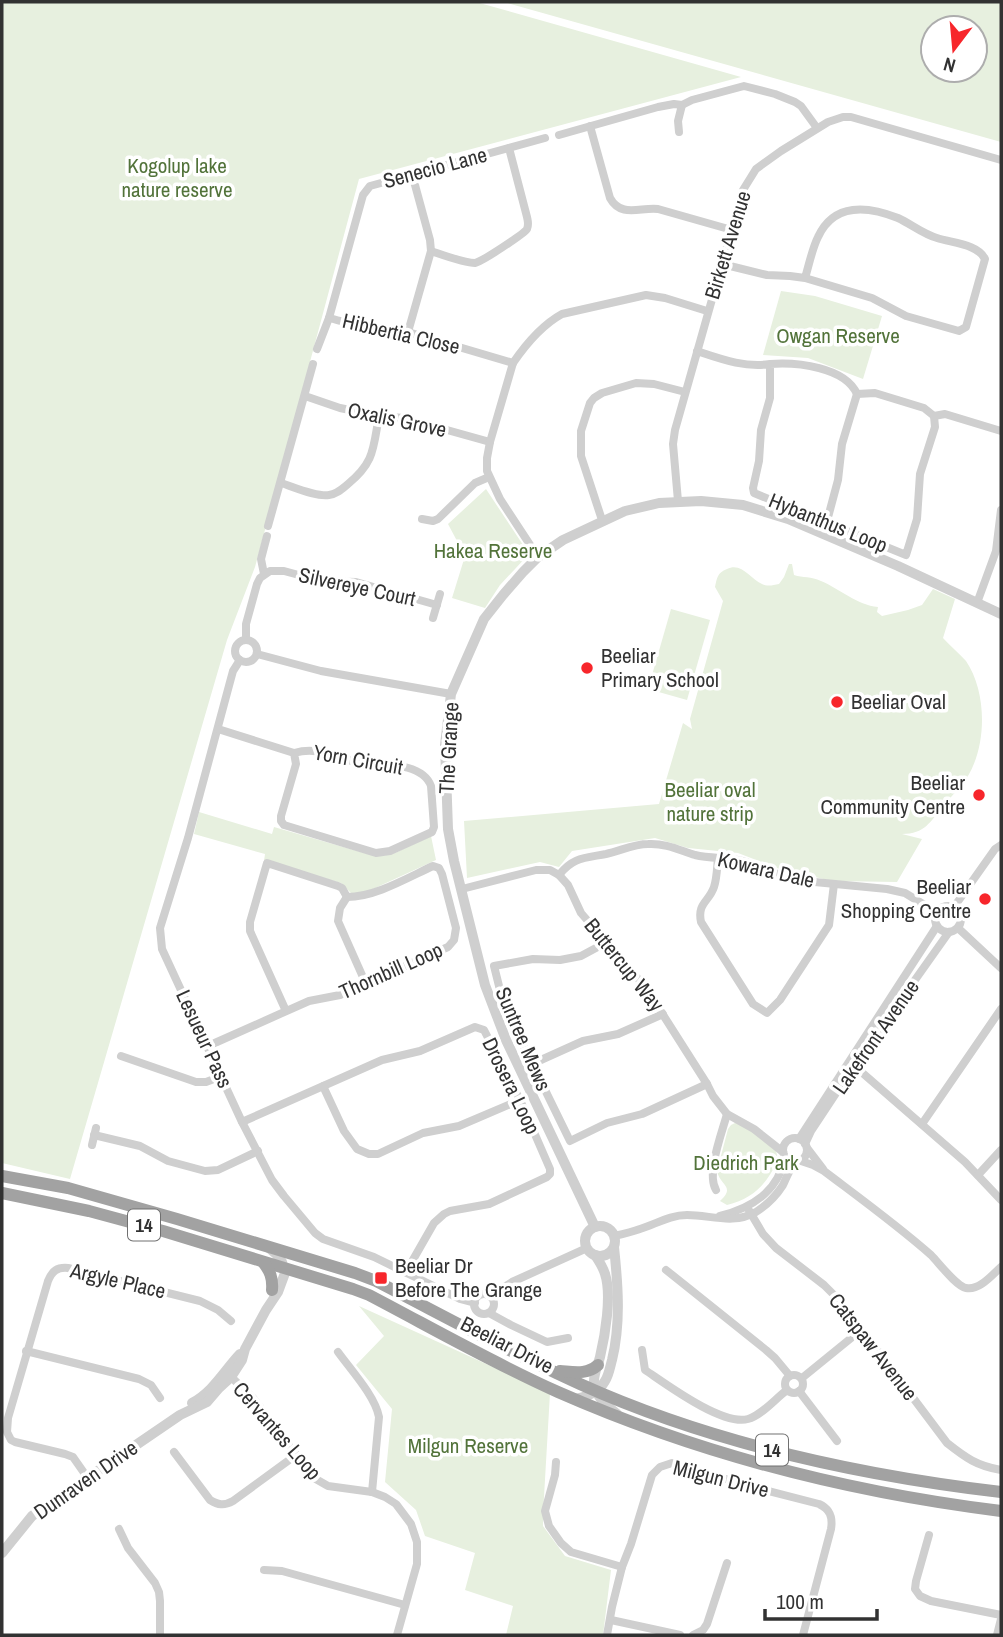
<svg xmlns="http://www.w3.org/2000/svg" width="1003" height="1637" viewBox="0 0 1003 1637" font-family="'Archivo Narrow',sans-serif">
<rect width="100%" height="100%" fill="#fff"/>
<g fill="#e7f0df" fill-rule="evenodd">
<path d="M2,2H476L741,77L359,179L255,567L227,640L70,1179L2,1163Z"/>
<path d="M504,2H1001V142ZM933,28H975V70H933Z"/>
<path d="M781,291L815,296L882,316L863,379L808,358L763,355Z"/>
<path d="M486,489L529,554L500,585L485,608L452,598L465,556L448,524Z"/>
<path d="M789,564H792L794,575C803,578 811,576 821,581C840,589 857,605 878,607L877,612L882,616L908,610L922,605L933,589L955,599L943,638C950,646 959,653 966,661C987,692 987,744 968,776C961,786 952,796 944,805C930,822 925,834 902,834L922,839L897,882L833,881L782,870L738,853L688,848L655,838L572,851L559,867L540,862L467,878L464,821L659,804L683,723L692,729L690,719L723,601L715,587C717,578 717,573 727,569C742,562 750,579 762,584C768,587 773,585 779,584L784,577Z"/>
<path d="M671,609L710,620L687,700L648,689Z"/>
<path d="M199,812L272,834L274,827L364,853L382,856L395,853L431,836L436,860L360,895L351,893L341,883L264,861L265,854L194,834Z"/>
<path d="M735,1123L744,1124L775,1146L778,1160C766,1185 754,1198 727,1205L720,1201C736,1186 720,1186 717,1171L728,1129L731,1125Z"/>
<path d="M359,1306L550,1393L543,1514V1526L565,1556L611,1570L603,1635H506L513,1606L465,1590L475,1553L425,1536L416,1510L385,1482L392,1409L356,1365L384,1336Z"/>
</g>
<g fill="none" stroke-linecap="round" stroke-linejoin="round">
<g stroke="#cfcfcf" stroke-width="8">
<path d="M590,126L610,198C621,218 640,207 658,209L732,230"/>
<path d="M679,132L678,121L682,105"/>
<path d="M559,135L658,107L674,104L682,105L692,100L744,86L775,94L795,102L801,106L817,128"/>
<path d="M431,251C443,255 464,263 475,263C481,262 524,234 527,229C529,224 528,222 527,217L509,148"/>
<path d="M722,264L767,275L790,276L805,278L872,298L906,316L959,331L966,327L985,259C978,244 952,243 937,238C923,234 911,224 898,218C868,206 834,202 818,237C812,249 809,265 805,278"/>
<path d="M329,318C356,325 380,333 408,332L513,363"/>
<path d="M408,332L431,251L430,240L412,174"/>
<path d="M317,349L329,318L363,195L370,186L545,138"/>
<path d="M697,351C721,359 745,368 770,364V398L761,430L759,461L753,488L754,493L906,555L917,519L920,474L935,427L934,416L924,408L875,393L857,394C845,367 797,362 770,364"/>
<path d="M305,396L340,408L379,416L404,418L490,442"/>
<path d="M934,416L945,414L1001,431"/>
<path d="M281,483C294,487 316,497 329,495C337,494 342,489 348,484C375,462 373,448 379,416"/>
<path d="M678,501L673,444L675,430L743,190L756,169L781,151L828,122L843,117H851L1001,160"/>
<path d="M422,519L433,521L438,519L475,483L489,477"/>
<path d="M602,520L581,456V431L590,403L594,398L602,393L636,383L654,384L685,392"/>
<path d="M827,521L838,480L842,444L857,394"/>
<path d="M268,526L313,364"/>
<path d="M538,557L500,499L487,471V458L490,442L513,363C526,344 542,325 562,314L646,295L665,298L707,311"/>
<path d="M264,574L261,559L267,536"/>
<path d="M977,603L996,551L1001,510"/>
<path d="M433,618L440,594"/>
<path d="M246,640V624L257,584L260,578L270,571H284L321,581L356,582L437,605"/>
<circle cx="246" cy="651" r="11"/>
<path d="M257,654L321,671L451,694"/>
<path d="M240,660L233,671L230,682L188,838L160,928L162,949L242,1122L272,1180L284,1196L315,1233L323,1239L374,1257L460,1299L475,1303"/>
<path d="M218,729L294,753L296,764L281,816V821L284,825L376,853L390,851L432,832L434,827L431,786C422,761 378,765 357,762C332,758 320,746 294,753"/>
<path d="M718,858C717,867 717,878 714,887C709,902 697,903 701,922L753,1004L767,1013L780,1000L829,925L834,884"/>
<path d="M559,875C573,857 585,858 606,854C620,851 634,844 648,844C666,843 679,850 695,855C711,859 728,857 743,861C761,866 777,875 794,880L887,889L905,893L936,912"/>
<path d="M462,889L536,870H550L559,875L568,885L581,913L646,988L707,1084L713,1096L727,1114L754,1129L783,1152"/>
<path d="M347,897L340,908L338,921L366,984"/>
<circle cx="948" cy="919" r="13"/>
<path d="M954,907L995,849L1001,845"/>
<path d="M958,928L1001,968"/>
<path d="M607,942L581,956L560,960L533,959L494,966L504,1006L570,1141L607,1123L642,1114L707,1084"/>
<path d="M208,1046L309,1001L340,995L448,947L454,940L456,928L442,874L439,868L433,866C407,878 375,897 347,897L342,888L338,886L267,863L250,922V931L286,1011"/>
<path d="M121,1056L196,1082H206L222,1076"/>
<path d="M851,1063L965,1162L1001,1200"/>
<path d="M532,1064L583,1041L618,1034L663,1014"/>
<path d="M323,1086L344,1131L357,1149L369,1154H378L423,1133L459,1126L520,1100"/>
<path d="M242,1122L382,1060L420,1051L475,1027L484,1030L520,1100L550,1169V1174L547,1177L489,1204L450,1211L444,1214L434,1223L406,1272"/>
<path d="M922,1124L1001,1009"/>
<path d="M94,1135L140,1146L168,1161L205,1171L218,1170L258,1151"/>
<circle cx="795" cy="1150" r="12"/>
<path d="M799,1139L937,926"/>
<path d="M805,1144L811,1131L854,1066L949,932"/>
<path d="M92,1145L96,1128"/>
<path d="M807,1148L823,1169"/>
<path d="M801,1161L813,1165L824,1171C861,1199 897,1225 931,1255C939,1263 956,1286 966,1288C979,1291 992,1275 1001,1267"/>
<path d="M978,1175L1001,1150"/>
<path d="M716,1190C706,1173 722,1133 727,1114"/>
<path d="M747,1207L763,1234L776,1248L824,1285L841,1302L947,1443C966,1458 977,1466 1001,1470"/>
<path d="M720,1216C752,1208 778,1192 785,1157"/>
<path d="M614,1236C623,1234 632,1232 640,1229C656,1224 670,1215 687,1215C711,1215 733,1225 756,1212C767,1205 776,1196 783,1185C787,1177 789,1168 797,1162"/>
<path d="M666,1270L766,1350L775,1358L790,1376"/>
<circle cx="484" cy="1304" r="10"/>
<path d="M490,1296L512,1282L587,1248"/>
<path d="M489,1313L511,1325L547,1342L568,1338"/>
<path d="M642,1350L645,1370C666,1384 722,1426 748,1419C762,1415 775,1399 787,1390"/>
<path d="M26,1351L139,1379L151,1385L160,1398"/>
<path d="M338,1352C351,1370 375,1396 379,1417L372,1492"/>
<path d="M228,1374L253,1398L314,1478L328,1486L372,1492L385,1497L396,1504L411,1524L417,1542V1564L397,1635"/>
<circle cx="794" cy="1384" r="9"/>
<path d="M802,1378L861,1330"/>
<path d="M799,1391L837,1441"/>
<path d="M174,1452L210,1500C218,1505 224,1506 233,1501L296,1455"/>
<path d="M556,1462L555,1475L545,1511L549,1526L561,1543L571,1552L622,1567"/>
<path d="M87,1477L73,1457L65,1454L15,1442L11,1440L7,1432L8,1418L48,1281C52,1271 57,1267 68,1268L200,1301L218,1310L231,1321"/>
<path d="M119,1529L128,1548L155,1583L159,1592L160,1601V1635"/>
<path d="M929,1535L916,1581L915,1589L920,1596L931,1601L1001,1615"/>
<path d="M264,1570L282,1571L405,1605"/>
<path d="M611,1620L680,1635"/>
<path d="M607,1635L612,1607L622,1567L631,1544L652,1475L660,1467L672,1463L753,1487L819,1504C830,1509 833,1517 831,1529L803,1635"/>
<path d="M693,1635L703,1630L707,1624L727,1563"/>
<path d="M997,1635L1001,1619"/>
</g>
<g stroke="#cfcfcf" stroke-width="10">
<circle cx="600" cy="1241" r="15"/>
<path d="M595,1227L506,1040L485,985L454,861L448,829L445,745L451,694L484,619L503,595L523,572L538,557L563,540L625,511L659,503L701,501L743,505L788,519L898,566L1001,614"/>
<path d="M595,1255C599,1261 603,1267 605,1274C612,1295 605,1336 600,1357C598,1365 593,1375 594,1384C596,1397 607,1406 617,1414"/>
<path d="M573,1399C585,1398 599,1392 605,1381C609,1375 610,1367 612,1360C621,1323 618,1285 614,1247"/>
<path d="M192,1403C213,1392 224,1371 240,1354"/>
<path d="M2,1553L32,1516L180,1415L207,1402L219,1388L231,1377L242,1360L245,1349L266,1310L278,1292L285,1273L282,1262L276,1254L269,1248"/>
</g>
<g stroke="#a2a2a2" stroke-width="12">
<path d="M2,1176L68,1188L177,1219L355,1273L376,1281C444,1316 511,1353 580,1384C713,1444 857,1475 1001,1492"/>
<path d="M2,1193L89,1211L163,1231L353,1289L369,1295C432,1328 493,1363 558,1392C699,1454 848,1492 1001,1511"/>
<path d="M263,1262C270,1271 273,1278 272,1290"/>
<path d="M560,1371C574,1372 587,1375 598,1365"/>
</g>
</g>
<g fill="#f7262b" stroke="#fff" stroke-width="2.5">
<circle cx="587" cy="668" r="7"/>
<circle cx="837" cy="702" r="7"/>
<circle cx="979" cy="795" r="7"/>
<circle cx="985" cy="899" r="7"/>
<rect x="374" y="1271" width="14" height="14" rx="3.5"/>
</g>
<g text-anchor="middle" stroke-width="7" stroke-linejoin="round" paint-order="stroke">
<g fill="#fff" stroke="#707070" stroke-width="2">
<rect x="128" y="1209.5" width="32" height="31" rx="5"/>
<rect x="756" y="1434.5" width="32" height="31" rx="5"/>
</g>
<g font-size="19" font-weight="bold" fill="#323232">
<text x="144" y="1232">14</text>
<text x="772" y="1457">14</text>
</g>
<g font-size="21" fill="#52733a" stroke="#fff">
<text x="177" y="173">Kogolup lake<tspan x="177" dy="24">nature reserve</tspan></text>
<text x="838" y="343">Owgan Reserve</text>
<text x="493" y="558">Hakea Reserve</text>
<text x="710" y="797">Beeliar oval<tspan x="710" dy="24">nature strip</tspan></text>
<text x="746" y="1170">Diedrich Park</text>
<text x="468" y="1453">Milgun Reserve</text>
</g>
<g font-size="21" fill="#323232" stroke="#fff">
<text transform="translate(435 168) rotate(-15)" y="7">Senecio Lane</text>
<text transform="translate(728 245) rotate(-73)" y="7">Birkett Avenue</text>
<text transform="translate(401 334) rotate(13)" y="7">Hibbertia Close</text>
<text transform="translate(397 420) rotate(12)" y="7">Oxalis Grove</text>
<text transform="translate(828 523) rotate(22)" y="7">Hybanthus Loop</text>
<text transform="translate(357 587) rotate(12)" y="7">Silvereye Court</text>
<text transform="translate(449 748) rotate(-87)" y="7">The Grange</text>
<text transform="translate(358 760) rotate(10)" y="7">Yorn Circuit</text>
<text transform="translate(766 870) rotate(13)" y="7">Kowara Dale</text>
<text transform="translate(624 965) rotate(51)" y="7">Buttercup Way</text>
<text transform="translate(391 971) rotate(-24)" y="7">Thornbill Loop</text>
<text transform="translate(876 1037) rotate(-55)" y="7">Lakefront Avenue</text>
<text transform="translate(204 1039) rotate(65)" y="7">Lesueur Pass</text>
<text transform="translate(523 1039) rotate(67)" y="7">Suntree Mews</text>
<text transform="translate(511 1086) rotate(64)" y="7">Drosera Loop</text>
<text transform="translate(118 1281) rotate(13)" y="7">Argyle Place</text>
<text transform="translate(507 1345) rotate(27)" y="7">Beeliar Drive</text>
<text transform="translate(873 1347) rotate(52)" y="7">Catspaw Avenue</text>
<text transform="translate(277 1431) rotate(49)" y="7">Cervantes Loop</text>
<text transform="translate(721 1479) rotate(14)" y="7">Milgun Drive</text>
<text transform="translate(86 1480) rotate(-35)" y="7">Dunraven Drive</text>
</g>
<g font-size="21" fill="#323232" stroke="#fff" text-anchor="start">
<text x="601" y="663">Beeliar<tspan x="601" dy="24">Primary School</tspan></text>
<text x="851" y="709">Beeliar Oval</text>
<text x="965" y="790" text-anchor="end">Beeliar<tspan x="965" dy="24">Community Centre</tspan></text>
<text x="971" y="894" text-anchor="end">Beeliar<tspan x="971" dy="24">Shopping Centre</tspan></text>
<text x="395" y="1273">Beeliar Dr<tspan x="395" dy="24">Before The Grange</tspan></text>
</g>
</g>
<rect width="1003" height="1637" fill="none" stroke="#323232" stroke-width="7"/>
<g transform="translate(954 49) rotate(196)"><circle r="33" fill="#ffffff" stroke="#adadad" stroke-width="2"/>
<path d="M0-5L12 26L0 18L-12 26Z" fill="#f7262b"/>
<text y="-10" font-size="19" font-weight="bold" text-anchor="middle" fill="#323232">N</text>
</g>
<path d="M765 1609v10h112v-10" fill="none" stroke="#323232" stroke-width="3.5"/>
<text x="776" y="1609" font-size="21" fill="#323232" stroke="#ffffff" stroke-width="5" paint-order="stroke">100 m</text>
</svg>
